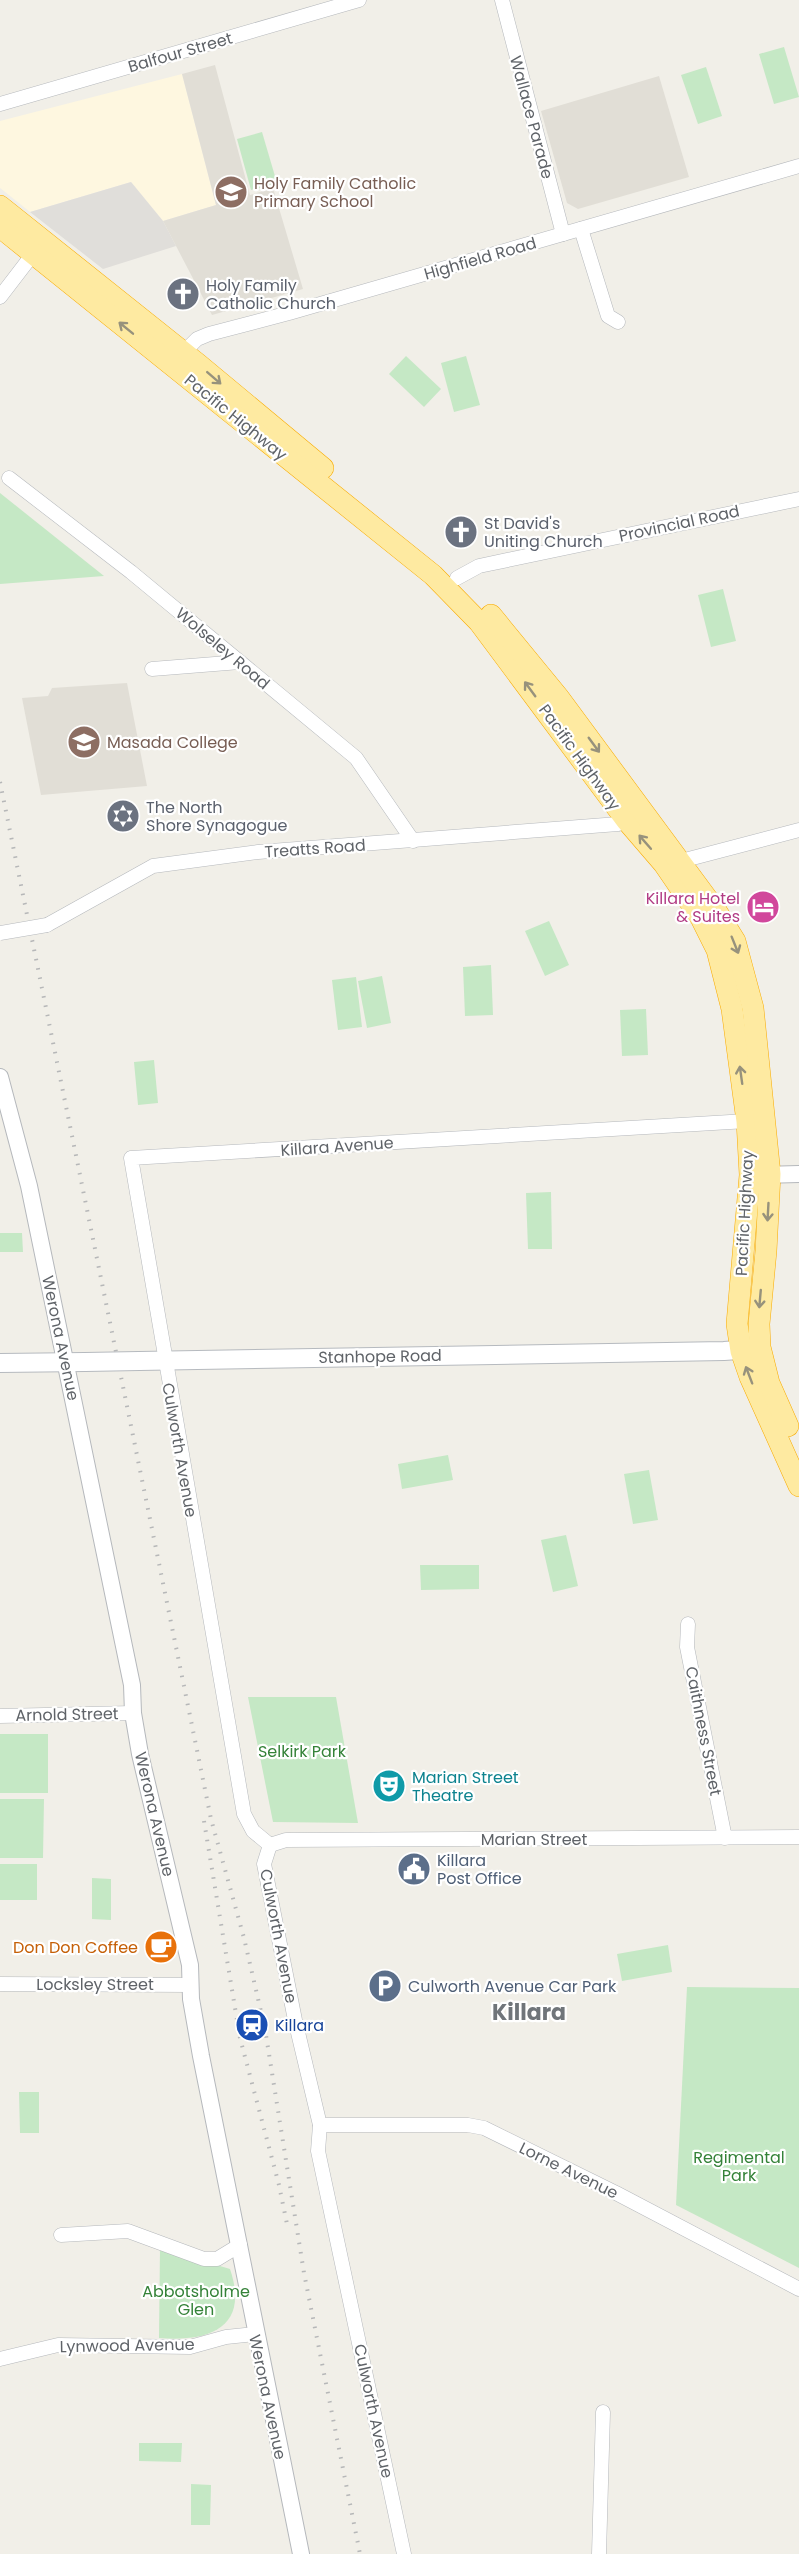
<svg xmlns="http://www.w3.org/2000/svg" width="799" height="2554" viewBox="0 0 799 2554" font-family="Poppins,sans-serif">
<rect width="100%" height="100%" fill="#f1efe8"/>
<path fill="#fef7e0" d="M182,74L216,205L163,221L131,182L30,212L0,188V121Z"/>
<path fill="#e0deda" d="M131,182L163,221L176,246L103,269L30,212Z"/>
<g fill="#e1ded6">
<path d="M215,65L250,195L273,188L303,289L212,315L163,221L216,205L182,74Z"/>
<path d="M659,76L689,177L578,209L567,203L541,111Z"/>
<path d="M127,683L147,786L41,795L22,698L48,696L52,688Z"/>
</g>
<g fill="#c5e8c5">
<path d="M784,47L799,97L774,104L759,54Z"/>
<path d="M706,67L722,116L698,124L681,75Z"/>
<path d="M262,132L277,183L251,190L237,139Z"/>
<path d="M406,356L441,389L424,407L389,374Z"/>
<path d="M466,356L480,405L454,412L441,363Z"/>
<path d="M0,493L104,576L0,584Z"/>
<path d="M723,589L736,641L711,647L698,595Z"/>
<path d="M549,921L569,965L545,976L525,931Z"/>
<path d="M491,965L493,1015L465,1016L463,967Z"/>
<path d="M382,976L391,1023L367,1028L358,981Z"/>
<path d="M356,977L362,1027L338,1030L332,980Z"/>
<path d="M646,1009L648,1055L622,1056L620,1010Z"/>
<path d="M154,1060L158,1103L138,1105L134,1062Z"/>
<path d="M551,1192L552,1249H528L526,1193Z"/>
<path d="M0,1233H22L23,1252H0Z"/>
<path d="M448,1455L453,1480L402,1489L398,1464Z"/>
<path d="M649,1470L658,1520L633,1524L624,1474Z"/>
<path d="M566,1535L578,1586L553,1592L541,1540Z"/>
<path d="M420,1565H479V1589L421,1590Z"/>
<path d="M248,1697H336L358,1823L273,1822Z"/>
<rect x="0" y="1734" width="48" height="59"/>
<path d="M0,1799H44L43,1858H0Z"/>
<rect x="0" y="1864" width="37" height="36"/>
<path d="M92,1878L111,1879V1920L92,1919Z"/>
<path d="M668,1945L672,1972L622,1981L617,1954Z"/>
<path d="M687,1987L799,1988V2268L676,2205Z"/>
<path d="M19,2092H39V2133H20Z"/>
<path d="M160,2248L230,2269C250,2328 209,2342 159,2338Z"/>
<path d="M139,2443H182L181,2462L139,2461Z"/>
<path d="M191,2484L211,2485L210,2525H191Z"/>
</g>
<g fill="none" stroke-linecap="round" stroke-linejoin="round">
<g stroke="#b5b8bc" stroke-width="15">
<g id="minor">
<path d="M502,0L563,234"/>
<path d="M0,104L359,0"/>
<path d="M581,229L608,316L618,322"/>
<path d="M0,297L33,254"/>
<path d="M179,357L197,339L209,334L289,313L799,166"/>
<path d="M9,478L131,572L356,758L413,841"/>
<path d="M457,578L479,566L799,499"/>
<path d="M152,669L240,662"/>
<path d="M681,861L799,830"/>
<path d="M47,925L153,866L258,852L618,824L632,818"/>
<path d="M688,1624L687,1647L725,1838"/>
<path d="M0,1716L133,1713"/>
<path d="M270,1845L253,1831L244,1814L131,1158L747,1121"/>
<path d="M270,1845L264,1864L295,2020L320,2125L318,2151L404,2554"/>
<path d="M270,1845L286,1840L799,1837"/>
<path d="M0,1984L190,1985"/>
<path d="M320,2125H468L484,2128L616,2193L799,2289"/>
<path d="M61,2235L128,2231L204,2259H217L240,2245"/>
<path d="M0,2359L58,2345L190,2347L226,2337L255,2334"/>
<path d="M599,2554L603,2412"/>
</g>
</g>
<g stroke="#b5b8bc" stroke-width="18">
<g id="tertiary">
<path d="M0,1077L29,1186L132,1685L133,1713L140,1754L190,1965L191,1999L201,2056L301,2554"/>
<path d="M758,1175L799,1174"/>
</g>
</g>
<g stroke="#b6babf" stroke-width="20">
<g id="secondary">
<path d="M139,1361L724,1351L752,1349"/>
<path d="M0,1363L85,1362"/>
</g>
</g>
<g stroke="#f9ab00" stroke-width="22">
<g id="trunk">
<path d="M0,206L198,364L323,468"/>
<path d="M0,227L433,575L479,622L627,821L664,864L701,918L717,950L732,1009L747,1121L750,1175L737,1324L741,1351L750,1377L799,1486"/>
<path d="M491,615L559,698L717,912L735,941L753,1008L770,1174L766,1251L759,1324L760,1347L769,1383L788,1426"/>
</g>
</g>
<use href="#minor" stroke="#fff" stroke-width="14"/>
<use href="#tertiary" stroke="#fff" stroke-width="16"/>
<use href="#secondary" stroke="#fff" stroke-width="18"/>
<use href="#trunk" stroke="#feeaa1" stroke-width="21"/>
<g stroke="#b6b7b8" stroke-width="4" stroke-dasharray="1.5 8" stroke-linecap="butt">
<path d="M0,782L211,1819L244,1938L265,2029L304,2273L360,2554"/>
<path d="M204,1821L240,2038L279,2185L288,2229"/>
</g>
<g stroke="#b5b8bc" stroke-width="15" stroke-linecap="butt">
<path id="minor-bridge" d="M0,933L47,925"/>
</g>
<g stroke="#b6babf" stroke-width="20" stroke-linecap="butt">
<path id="secondary-bridge" d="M85,1362L139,1361"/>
</g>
<use href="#minor-bridge" stroke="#fff" stroke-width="14"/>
<use href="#secondary-bridge" stroke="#fff" stroke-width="18"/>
</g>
<defs><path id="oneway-shaft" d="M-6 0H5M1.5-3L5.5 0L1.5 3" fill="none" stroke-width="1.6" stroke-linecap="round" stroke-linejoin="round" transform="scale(1.5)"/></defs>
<g stroke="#97927c">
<use href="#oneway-shaft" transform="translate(126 328) rotate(-141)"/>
<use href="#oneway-shaft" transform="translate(214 378) rotate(41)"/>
<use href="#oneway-shaft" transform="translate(530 689) rotate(-126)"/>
<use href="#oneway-shaft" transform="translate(594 745) rotate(54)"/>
<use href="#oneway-shaft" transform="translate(645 842) rotate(-131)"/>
<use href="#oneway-shaft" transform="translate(735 945) rotate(68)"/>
<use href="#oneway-shaft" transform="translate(741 1075) rotate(-98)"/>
<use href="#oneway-shaft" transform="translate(768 1212) rotate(93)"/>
<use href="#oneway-shaft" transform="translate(760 1299) rotate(95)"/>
<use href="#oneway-shaft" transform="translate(749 1375) rotate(-111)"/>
</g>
<defs>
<g id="school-disc" transform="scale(1.725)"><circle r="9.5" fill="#8d6e63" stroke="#fff"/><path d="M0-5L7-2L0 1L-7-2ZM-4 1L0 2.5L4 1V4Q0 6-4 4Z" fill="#fff"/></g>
<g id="church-disc" transform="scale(1.725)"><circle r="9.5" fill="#6b7280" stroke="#fff"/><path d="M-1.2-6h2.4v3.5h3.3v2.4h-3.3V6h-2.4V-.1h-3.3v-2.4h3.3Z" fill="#fff"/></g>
<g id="synagogue-disc" transform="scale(1.725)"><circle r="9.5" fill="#6b7280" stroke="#fff"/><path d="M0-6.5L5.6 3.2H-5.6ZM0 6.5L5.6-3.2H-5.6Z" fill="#fff"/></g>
<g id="hotel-disc" transform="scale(1.725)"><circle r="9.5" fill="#d1479c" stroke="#fff"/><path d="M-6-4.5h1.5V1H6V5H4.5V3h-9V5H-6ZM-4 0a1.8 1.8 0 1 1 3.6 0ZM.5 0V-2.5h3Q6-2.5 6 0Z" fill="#fff"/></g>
<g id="theatre-disc" transform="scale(1.725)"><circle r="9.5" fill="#0f9aa8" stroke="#fff"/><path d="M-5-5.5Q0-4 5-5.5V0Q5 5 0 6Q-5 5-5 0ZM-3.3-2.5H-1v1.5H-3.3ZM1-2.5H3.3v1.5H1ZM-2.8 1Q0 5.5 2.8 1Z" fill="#fff"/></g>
<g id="civic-disc" transform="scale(1.725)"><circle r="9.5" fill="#5c6f8a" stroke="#fff"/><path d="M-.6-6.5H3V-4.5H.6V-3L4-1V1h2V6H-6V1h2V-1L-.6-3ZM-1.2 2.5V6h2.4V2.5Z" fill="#fff"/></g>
<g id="cafe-disc" transform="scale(1.725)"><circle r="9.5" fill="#e8710a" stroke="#fff"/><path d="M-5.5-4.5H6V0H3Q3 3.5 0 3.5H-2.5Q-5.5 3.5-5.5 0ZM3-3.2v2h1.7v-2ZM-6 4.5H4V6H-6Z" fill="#fff"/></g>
<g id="parking-disc" transform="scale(1.725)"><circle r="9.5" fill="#5c6f8a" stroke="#fff"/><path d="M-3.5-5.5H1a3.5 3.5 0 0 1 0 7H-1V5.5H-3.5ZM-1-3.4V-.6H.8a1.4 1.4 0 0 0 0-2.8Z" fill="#fff"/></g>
<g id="station-disc" transform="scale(1.725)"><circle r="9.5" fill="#1a4fb4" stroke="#fff"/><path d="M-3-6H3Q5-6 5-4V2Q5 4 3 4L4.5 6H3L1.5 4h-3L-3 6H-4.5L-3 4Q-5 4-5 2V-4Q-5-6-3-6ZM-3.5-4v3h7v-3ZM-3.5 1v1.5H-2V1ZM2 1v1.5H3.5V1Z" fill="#fff"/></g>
</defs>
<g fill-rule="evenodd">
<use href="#school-disc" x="231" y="192"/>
<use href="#church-disc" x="183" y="294"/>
<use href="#church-disc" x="461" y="532"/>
<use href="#school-disc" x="84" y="742"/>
<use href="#synagogue-disc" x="123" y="816"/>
<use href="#hotel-disc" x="763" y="907"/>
<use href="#theatre-disc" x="389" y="1786"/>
<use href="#civic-disc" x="414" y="1869"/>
<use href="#cafe-disc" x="161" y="1947"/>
<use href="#parking-disc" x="385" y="1986"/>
<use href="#station-disc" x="252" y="2025"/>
</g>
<g text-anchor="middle" stroke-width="4.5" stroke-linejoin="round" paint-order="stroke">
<g font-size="16" fill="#5f6368" stroke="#fff">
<text transform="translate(180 52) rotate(-16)" y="6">Balfour Street</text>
<text transform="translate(532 117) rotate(75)" y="6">Wallace Parade</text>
<text transform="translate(480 258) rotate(-16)" y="6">Highfield Road</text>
<text transform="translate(236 417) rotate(39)" y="6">Pacific Highway</text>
<text transform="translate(679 523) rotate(-12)" y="6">Provincial Road</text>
<text transform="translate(223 648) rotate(40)" y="6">Wolseley Road</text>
<text transform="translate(580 757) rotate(54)" y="6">Pacific Highway</text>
<text transform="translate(315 848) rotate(-4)" y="6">Treatts Road</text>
<text transform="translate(337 1146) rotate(-4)" y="6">Killara Avenue</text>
<text transform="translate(744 1213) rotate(-87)" y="6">Pacific Highway</text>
<text transform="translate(61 1338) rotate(78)" y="6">Werona Avenue</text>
<text transform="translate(380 1356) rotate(-1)" y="6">Stanhope Road</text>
<text transform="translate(180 1450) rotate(80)" y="6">Culworth Avenue</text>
<text transform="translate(67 1714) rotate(-1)" y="6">Arnold Street</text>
<text transform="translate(704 1731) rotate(79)" y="6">Caithness Street</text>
<text transform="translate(155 1814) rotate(77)" y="6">Werona Avenue</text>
<text x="534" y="1845">Marian Street</text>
<text transform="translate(279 1936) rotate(79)" y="6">Culworth Avenue</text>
<text x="95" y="1990">Locksley Street</text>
<text transform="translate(569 2170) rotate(26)" y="6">Lorne Avenue</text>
<text transform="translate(127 2345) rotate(-1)" y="6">Lynwood Avenue</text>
<text transform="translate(268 2397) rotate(78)" y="6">Werona Avenue</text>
<text transform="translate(374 2411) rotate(78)" y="6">Culworth Avenue</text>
</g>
<g font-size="16" fill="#785e54" stroke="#fff" text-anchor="start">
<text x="254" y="189">Holy Family Catholic<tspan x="254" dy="18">Primary School</tspan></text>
<text x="107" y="748">Masada College</text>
</g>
<g font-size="16" fill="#5b616d" stroke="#fff" text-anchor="start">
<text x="206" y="291">Holy Family<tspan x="206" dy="18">Catholic Church</tspan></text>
<text x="484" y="529">St David's<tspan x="484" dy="18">Uniting Church</tspan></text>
<text x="146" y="813">The North<tspan x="146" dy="18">Shore Synagogue</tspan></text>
</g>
<g font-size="16" fill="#b23c85" stroke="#fff" text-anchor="end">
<text x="740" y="904">Killara Hotel<tspan x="740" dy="18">&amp; Suites</tspan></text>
</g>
<g font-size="16" fill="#348238" stroke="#fff">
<text x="302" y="1757">Selkirk Park</text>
<text x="739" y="2163">Regimental<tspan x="739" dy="18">Park</tspan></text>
<text x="196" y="2297">Abbotsholme<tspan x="196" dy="18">Glen</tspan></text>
</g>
<g font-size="16" fill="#0d838f" stroke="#fff" text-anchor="start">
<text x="412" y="1783">Marian Street<tspan x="412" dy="18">Theatre</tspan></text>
</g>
<g font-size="16" fill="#4e5e75" stroke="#fff" text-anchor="start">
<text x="437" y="1866">Killara<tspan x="437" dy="18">Post Office</tspan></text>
<text x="408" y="1992">Culworth Avenue Car Park</text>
</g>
<g font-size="16" fill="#c56008" stroke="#fff" text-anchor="end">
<text x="138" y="1953">Don Don Coffee</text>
</g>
<g font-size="16" fill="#164399" stroke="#fff" text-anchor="start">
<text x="275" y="2031">Killara</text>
</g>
<g font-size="22" font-weight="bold" fill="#70757a" stroke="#fff">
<text x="529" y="2020">Killara</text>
</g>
</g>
</svg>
